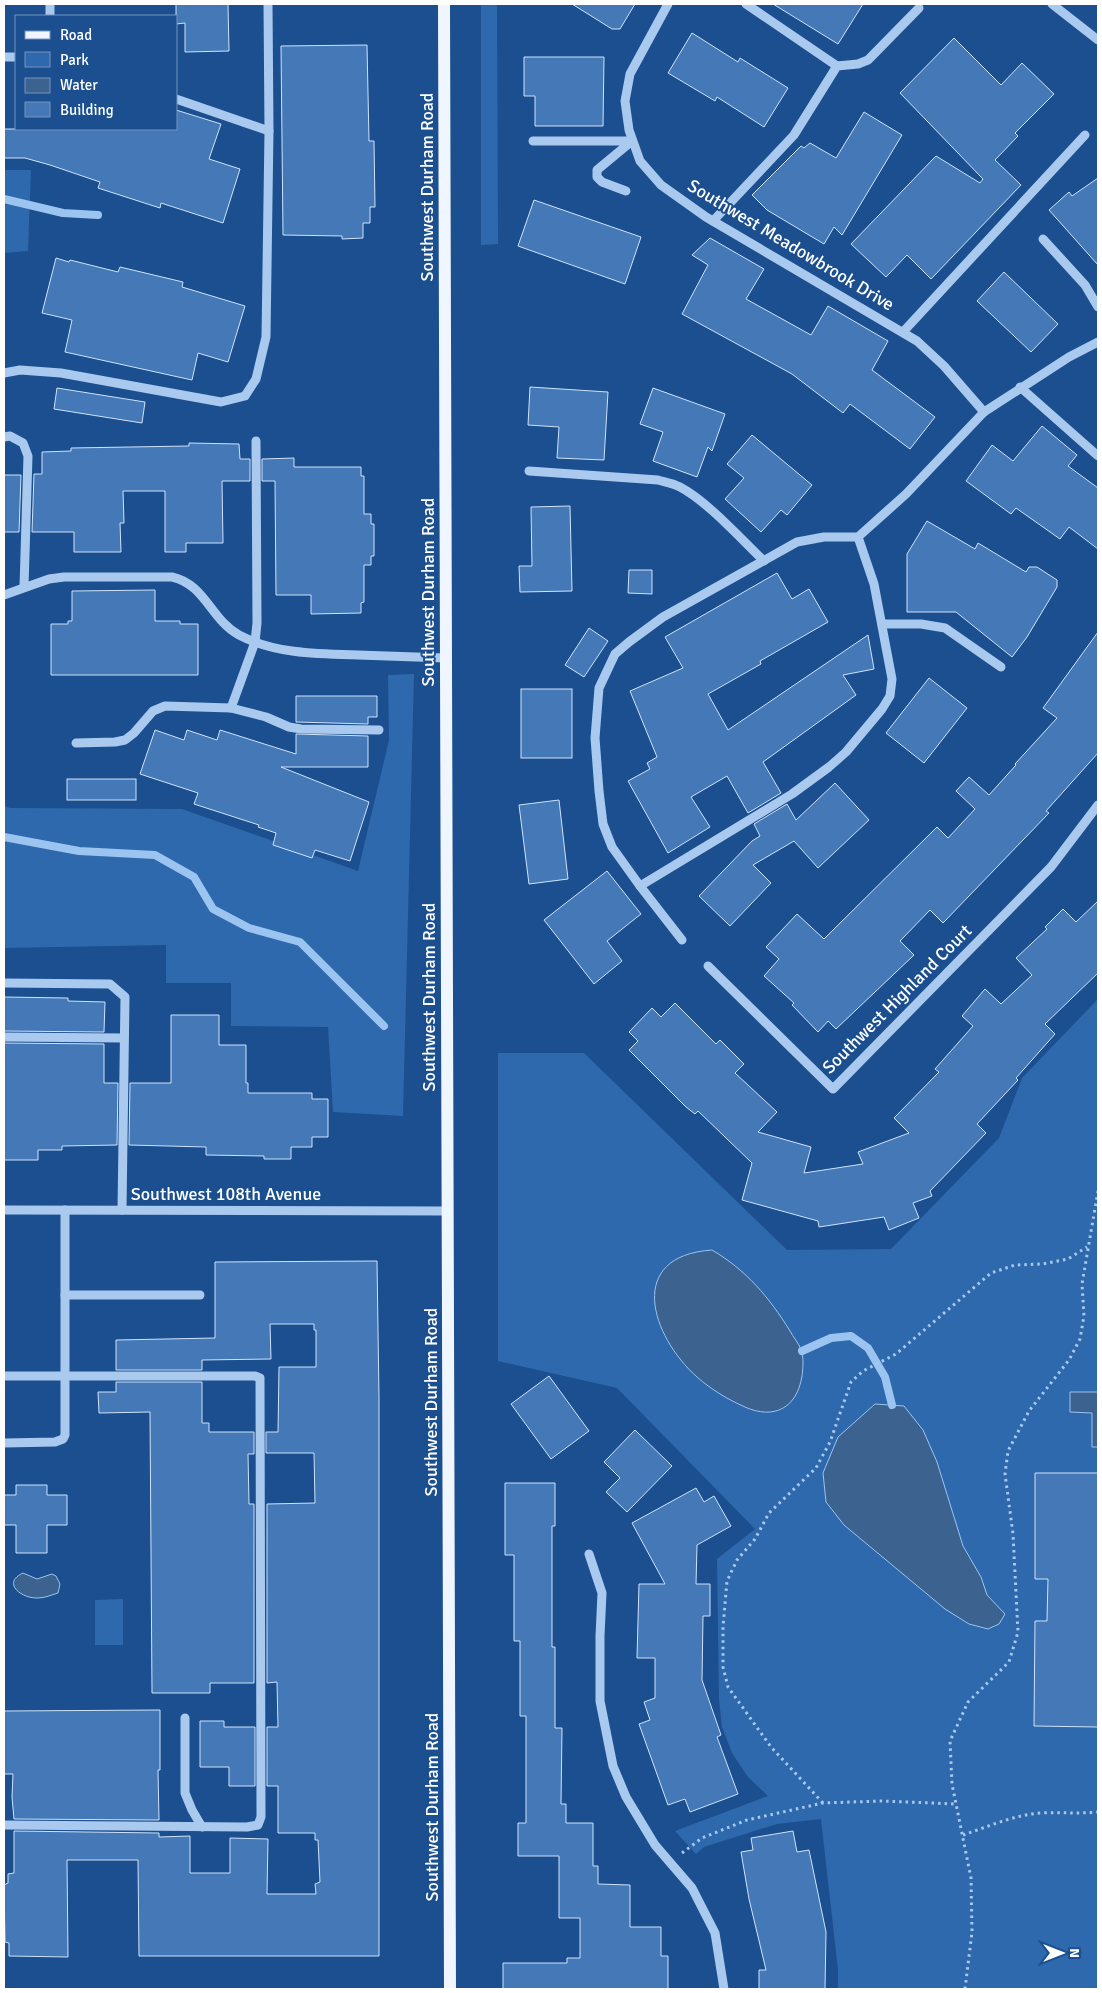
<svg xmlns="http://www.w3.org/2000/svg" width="1102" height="1993" viewBox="0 0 1102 1993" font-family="Signika,sans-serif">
<rect width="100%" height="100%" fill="#1b4f8f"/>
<g fill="#2e69ad">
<path d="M481,4H497L498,244L481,245Z"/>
<path d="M4,170H31L28,251L4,253Z"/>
<path d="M414,674L403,1116L333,1112L328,1027L231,1026V983H166V945L4,948V806L10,808L182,809L358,871L389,740L388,675Z"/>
<path d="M1098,999V1989H838V1970L821,1819L777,1824L704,1847L696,1854L675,1831L768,1796L748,1777L732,1753L722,1727L719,1700L717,1559L755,1529L617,1388L498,1361V1053H584L787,1250L891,1249L999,1138L1022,1078Z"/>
<path d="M123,1599V1645H95V1600Z"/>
</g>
<g fill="#3c6290" stroke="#9cc4f0">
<path d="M712,1250C746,1270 769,1297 790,1331C793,1337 799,1343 801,1350C804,1357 803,1369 802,1376C797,1408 774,1420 745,1407C727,1399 712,1390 697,1377C651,1336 625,1256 712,1250Z"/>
<path d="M1070,1392H1098V1447H1092V1413L1070,1412Z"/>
<path d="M875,1404L904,1406L923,1430L937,1462L963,1546L981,1577L987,1595L1005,1614L999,1624L988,1629L969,1624L945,1609L844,1525L826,1502L823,1473L838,1437Z"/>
<path d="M23,1573L37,1579L52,1574L56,1576L60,1584L58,1593C51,1595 45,1598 38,1598C22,1599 1,1583 23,1573Z"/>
</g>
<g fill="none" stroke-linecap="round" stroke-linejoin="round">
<g stroke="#9cc4f0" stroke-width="8">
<path d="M4,199L63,213L98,215"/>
<path d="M4,837L79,851L155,855L194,877L213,909L249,928L300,942L384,1026"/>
<path d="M802,1351L831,1338L851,1336L868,1348L885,1377L892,1405"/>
</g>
</g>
<g fill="#4478b7" stroke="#cfe3fa">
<path d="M176,4H228L229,51L185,52V23L176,24Z"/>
<path d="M572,4H635L620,29H612Z"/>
<path d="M773,4H863L838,44Z"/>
<path d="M692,33L738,62L740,58L788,88L764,127L717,97L715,101L668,73Z"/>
<path d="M954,38L1001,85L1022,63L1054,94L1015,133L1018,136L995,160L1021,185L931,279L907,255L886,277L851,244L936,156L980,183L983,179L900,93Z"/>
<path d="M367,45L369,141H374L375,207H370V223H363V238L342,239V236L283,235L281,46Z"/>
<path d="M524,57H604L603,126H535V96H524Z"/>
<path d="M176,110L221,124L209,159L240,169L223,223L161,203L160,208L98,188L100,182L50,165L25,158H4V129H176Z"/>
<path d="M864,112L902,135L842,235L834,227L824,244L767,210L752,195L801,146L804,148L810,143L836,158Z"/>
<path d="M1098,178V265L1049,210L1069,192L1072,196Z"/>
<path d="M534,200L641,237L625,284L518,246Z"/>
<path d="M710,238L764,269L746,299L811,335L828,306L888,341L872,370L935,417L910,449L850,404L843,413L792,374L682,314L708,265L692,255Z"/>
<path d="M56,258L69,262L70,260L118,272L120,267L183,282L182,287L245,306L228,362L198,353L192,380L65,352L72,320L42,313Z"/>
<path d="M1004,272L1058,324L1031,352L977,301Z"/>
<path d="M530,387L608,392L604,460L557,458L559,427L528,425Z"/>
<path d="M57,388L145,402L142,423L54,409Z"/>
<path d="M653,388L725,414L712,451L708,447L697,477L653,461L663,432L640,424Z"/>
<path d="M1042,426L1077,455L1068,466L1098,488V549L1069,527L1060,539L1016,508L1011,514L966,481L992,445L1013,461Z"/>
<path d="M752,435L812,485L787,515L781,510L761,532L725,499L744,478L727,464Z"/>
<path d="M189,443L239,444L240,459H250V481H222L223,543H186V552H165V491H123L124,523H120L121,552H74V532H32L34,474H42V452L71,451V448L189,446Z"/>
<path d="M294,458V467H361V476H364V514H371V524H374V556H371V565H364V602L361,603V613L311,614V595H276L275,481H262V459Z"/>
<path d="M4,475H21L19,532H4Z"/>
<path d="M570,506L572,591L520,592L519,566H532L531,507Z"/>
<path d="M927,521L975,549L978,543L1026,572L1029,567H1037L1057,580V587L1027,637L1012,657L956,612H907V554Z"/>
<path d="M629,570H652V594L628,593Z"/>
<path d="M777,573L792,599L809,589L828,622L760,661L761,664L708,694L728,730L868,635L874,669L843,675L856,695L763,762L781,793L748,813L727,776L691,797L710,827L668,853L628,781L650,769L647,763L657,757L630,691L683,668L665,637Z"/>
<path d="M155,590V621H180V624H198V675H51V624H68V621H72V591Z"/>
<path d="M589,628L608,641L584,677L565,665Z"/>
<path d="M1098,632V753L1046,811L1049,813L943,923L930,910L900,941L914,955L836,1029L828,1021L818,1032L792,1005L794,1003L764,976L779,959L766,947L797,914L824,939L937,827L948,838L975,809L956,791L969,777L989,795L1016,765L1015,764L1057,718L1043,708Z"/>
<path d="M929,678L967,708L924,763L886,733Z"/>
<rect x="521" y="689" width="51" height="69"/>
<path d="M296,696H377V717H368V724L296,722Z"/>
<path d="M155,730L184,740L187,730L217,740L220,730L296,754V734L368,736V767H281L369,802L350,861L315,850L312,858L273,845L276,833L258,827L259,825L194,804L198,793L140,774Z"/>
<rect x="67" y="779" width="69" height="21"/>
<path d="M835,783L869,820L818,868L794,841L753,865L771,883L730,926L699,896L752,841L760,836L754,824L787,804L796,820Z"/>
<path d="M559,800L568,879L529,884L519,805Z"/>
<path d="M607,871L641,914L607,941L622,961L594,984L544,920Z"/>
<path d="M1098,901V973L1045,1024L1055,1034L1016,1078L1018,1080L977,1124L986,1133L930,1191L932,1196L913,1203L919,1218L889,1230L884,1217L819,1227L818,1221L742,1200L752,1163L698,1111L695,1114L686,1107L629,1050L638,1041L629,1032L652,1008L661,1017L675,1003L716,1044L720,1040L744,1064L735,1073L777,1112L758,1132L811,1147L804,1173L863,1164L858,1152L909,1133L894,1118L939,1072L935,1069L973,1026L962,1016L985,989L1001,1004L1032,975L1016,958L1047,929L1045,927L1063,909L1076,922Z"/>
<path d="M4,997L68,998V1001L105,1002L104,1032L4,1031Z"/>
<path d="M171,1015H219V1045H246V1083H248V1093H312V1099H328V1137H312V1147H291V1159H264V1156L206,1155V1147L129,1145L130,1083H171Z"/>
<path d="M4,1043L104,1044V1083H118L117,1145L62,1146V1150H38V1160H4Z"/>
<path d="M377,1261L379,1397V1956H139L138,1860H67L68,1957L9,1956V1943L5,1942L4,1885L8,1883V1874L14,1873V1831L159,1833V1837L190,1836V1873H230V1838L268,1839L267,1894H316L315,1884L320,1882L318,1840H315V1833H278V1786H267V1727H278L277,1682L267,1683V1504L315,1503L314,1453H266V1432H278L279,1367H316V1330H314V1324H270L271,1359L202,1360V1370H116V1340L215,1338V1262Z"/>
<path d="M549,1376L589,1431L551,1459L511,1404Z"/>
<path d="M116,1382H202V1423H209V1432H254V1454H248L249,1504H254V1683H210V1693H152L150,1412L99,1413L98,1392H116Z"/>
<path d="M635,1430L672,1466L627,1512L606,1492L620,1478L604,1462Z"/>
<path d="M1035,1473H1098V1727L1034,1726L1035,1621H1047L1048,1579H1035Z"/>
<path d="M505,1483H555V1526H552V1647H555V1728H562L561,1804H566V1823H593V1866H598V1884L630,1885V1927H661V1956H668V1989H503V1963H567V1958H580V1918H559V1856H518V1823H526V1716H520V1641H514V1555H505Z"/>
<path d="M16,1485H47V1495H67V1525H47V1553H16V1525H4V1495H16Z"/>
<path d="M696,1488L704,1502L714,1496L731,1526L697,1545L696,1584H710V1616H703L702,1680L721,1735L717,1737L738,1794L690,1812L685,1799L668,1805L639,1724L650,1720L644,1702L655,1698V1658H637L639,1584H665L632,1523Z"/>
<path d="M160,1710V1770H158L159,1820L14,1819L12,1797L13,1774H4V1711Z"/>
<path d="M200,1721H224V1727H255V1786H229V1767H200Z"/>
<path d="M793,1831L797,1852L809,1850L826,1932L825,1989H759V1970H766L749,1899L741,1852L753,1850L751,1838Z"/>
</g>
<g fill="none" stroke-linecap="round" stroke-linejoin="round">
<g stroke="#a9c9ee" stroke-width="3" stroke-dasharray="2.5 4" stroke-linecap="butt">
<path d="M823,1803L771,1747L728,1687L723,1667V1627L727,1581L737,1560L755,1539L769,1513L816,1468L830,1442L851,1382L863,1371L896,1354L991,1273L1015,1265L1042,1264L1068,1259L1087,1247"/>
<path d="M963,1835C987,1827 1014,1815 1040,1813C1060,1812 1079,1814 1098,1812"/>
<path d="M682,1853L702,1838L747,1820L823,1803L881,1801L956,1804"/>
<path d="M965,1989L972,1932L971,1878L952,1784L950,1741L968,1702L1009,1662L1018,1632L1013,1534L1005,1474L1008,1451L1029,1411L1069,1360L1080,1339L1084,1316L1082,1284L1098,1191"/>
</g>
<g stroke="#a9c9ee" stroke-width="9">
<path d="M668,4L630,74L625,101L629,130L640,161L661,185L706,217L917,341L944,366L984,412"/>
<path d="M746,4L837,66"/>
<path d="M1052,4L1098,40"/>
<path d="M50,16V4"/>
<path d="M4,57H16"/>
<path d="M176,99L269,131"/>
<path d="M533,141H632L597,170V177L602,182L626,191"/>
<path d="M713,221L794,135L837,66L858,64L868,60L919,8"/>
<path d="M1043,239L1085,285L1098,307"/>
<path d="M903,332L1085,135"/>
<path d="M4,373L20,370L61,373L221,402L245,396L256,379L266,337L269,131L268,4"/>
<path d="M1020,387L1098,456"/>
<path d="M4,437L10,436L23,443L28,456L24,587"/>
<path d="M529,471L658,480C665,482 673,483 680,487C707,501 741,539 764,561"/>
<path d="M858,537L874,584L892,679L890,696L882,709L846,752L829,767L792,794L640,886L612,847L603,824L599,791L595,738L599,688L615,654L629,642L663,617L797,542L824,537H858L906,494L984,412L1069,357L1098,342"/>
<path d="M4,595L49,579L64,577H172C205,584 211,620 239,635C275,654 318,654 358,655C387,656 416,657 445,658"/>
<path d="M882,624H921L945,628L1001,667"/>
<path d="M231,708L255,642L257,623L256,441"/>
<path d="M76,743L115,742L125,740L134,733L153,711L165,706L231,708L266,717L289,727L301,729L379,730"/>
<path d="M640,886L682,940"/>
<path d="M708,966L833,1089L1051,867L1098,805"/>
<path d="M4,983L110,984L125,997L122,1210"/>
<path d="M4,1037L124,1038"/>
<path d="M4,1210L447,1211"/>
<path d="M65,1295H200"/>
<path d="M4,1376H255L260,1378L261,1817L258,1825L247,1827L4,1825"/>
<path d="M4,1443L55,1442L63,1439L65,1435V1210"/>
<path d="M589,1554L602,1593L600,1636V1701L613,1766L626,1797L655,1845L692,1888L715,1933L724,1989"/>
<path d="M185,1718V1793L192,1810L202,1827"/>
</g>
<path stroke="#f0f6ff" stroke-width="12" d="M444,4L450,1989"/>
</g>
<g text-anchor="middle" stroke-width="4" stroke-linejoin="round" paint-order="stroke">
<g font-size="18" fill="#fff" stroke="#1b4f8f">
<text transform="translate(427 187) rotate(-90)" y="6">Southwest Durham Road</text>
<text transform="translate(791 245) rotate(31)" y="6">Southwest Meadowbrook Drive</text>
<text transform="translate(428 592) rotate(-90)" y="6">Southwest Durham Road</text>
<text transform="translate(429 997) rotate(-90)" y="6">Southwest Durham Road</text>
<text transform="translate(897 999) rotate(-45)" y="6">Southwest Highland Court</text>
<text x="226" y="1200">Southwest 108th Avenue</text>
<text transform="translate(431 1402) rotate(-90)" y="6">Southwest Durham Road</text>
<text transform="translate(432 1807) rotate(-90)" y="6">Southwest Durham Road</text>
</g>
</g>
<rect width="1102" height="1993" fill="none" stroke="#ffffff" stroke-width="10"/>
<rect x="15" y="15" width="162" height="115" fill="#1b4f8f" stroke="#7695bc"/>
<rect x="25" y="31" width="25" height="8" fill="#f0f6ff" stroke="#7695bc"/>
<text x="60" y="40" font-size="15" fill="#ffffff">Road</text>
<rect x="25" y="52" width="25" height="15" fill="#2e69ad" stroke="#7695bc"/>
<text x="60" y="65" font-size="15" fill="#ffffff">Park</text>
<rect x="25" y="78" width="25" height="15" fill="#3c6290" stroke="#7695bc"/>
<text x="60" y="90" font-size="15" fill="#ffffff">Water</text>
<rect x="25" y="102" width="25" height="15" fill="#4478b7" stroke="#7695bc"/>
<text x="60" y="115" font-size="15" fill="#ffffff">Building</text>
<g transform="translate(1062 1953) rotate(90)" stroke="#1b4f8f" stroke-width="4" paint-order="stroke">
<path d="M0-4L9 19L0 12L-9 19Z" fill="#ffffff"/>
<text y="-8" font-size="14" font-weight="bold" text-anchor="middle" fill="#ffffff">N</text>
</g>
</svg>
